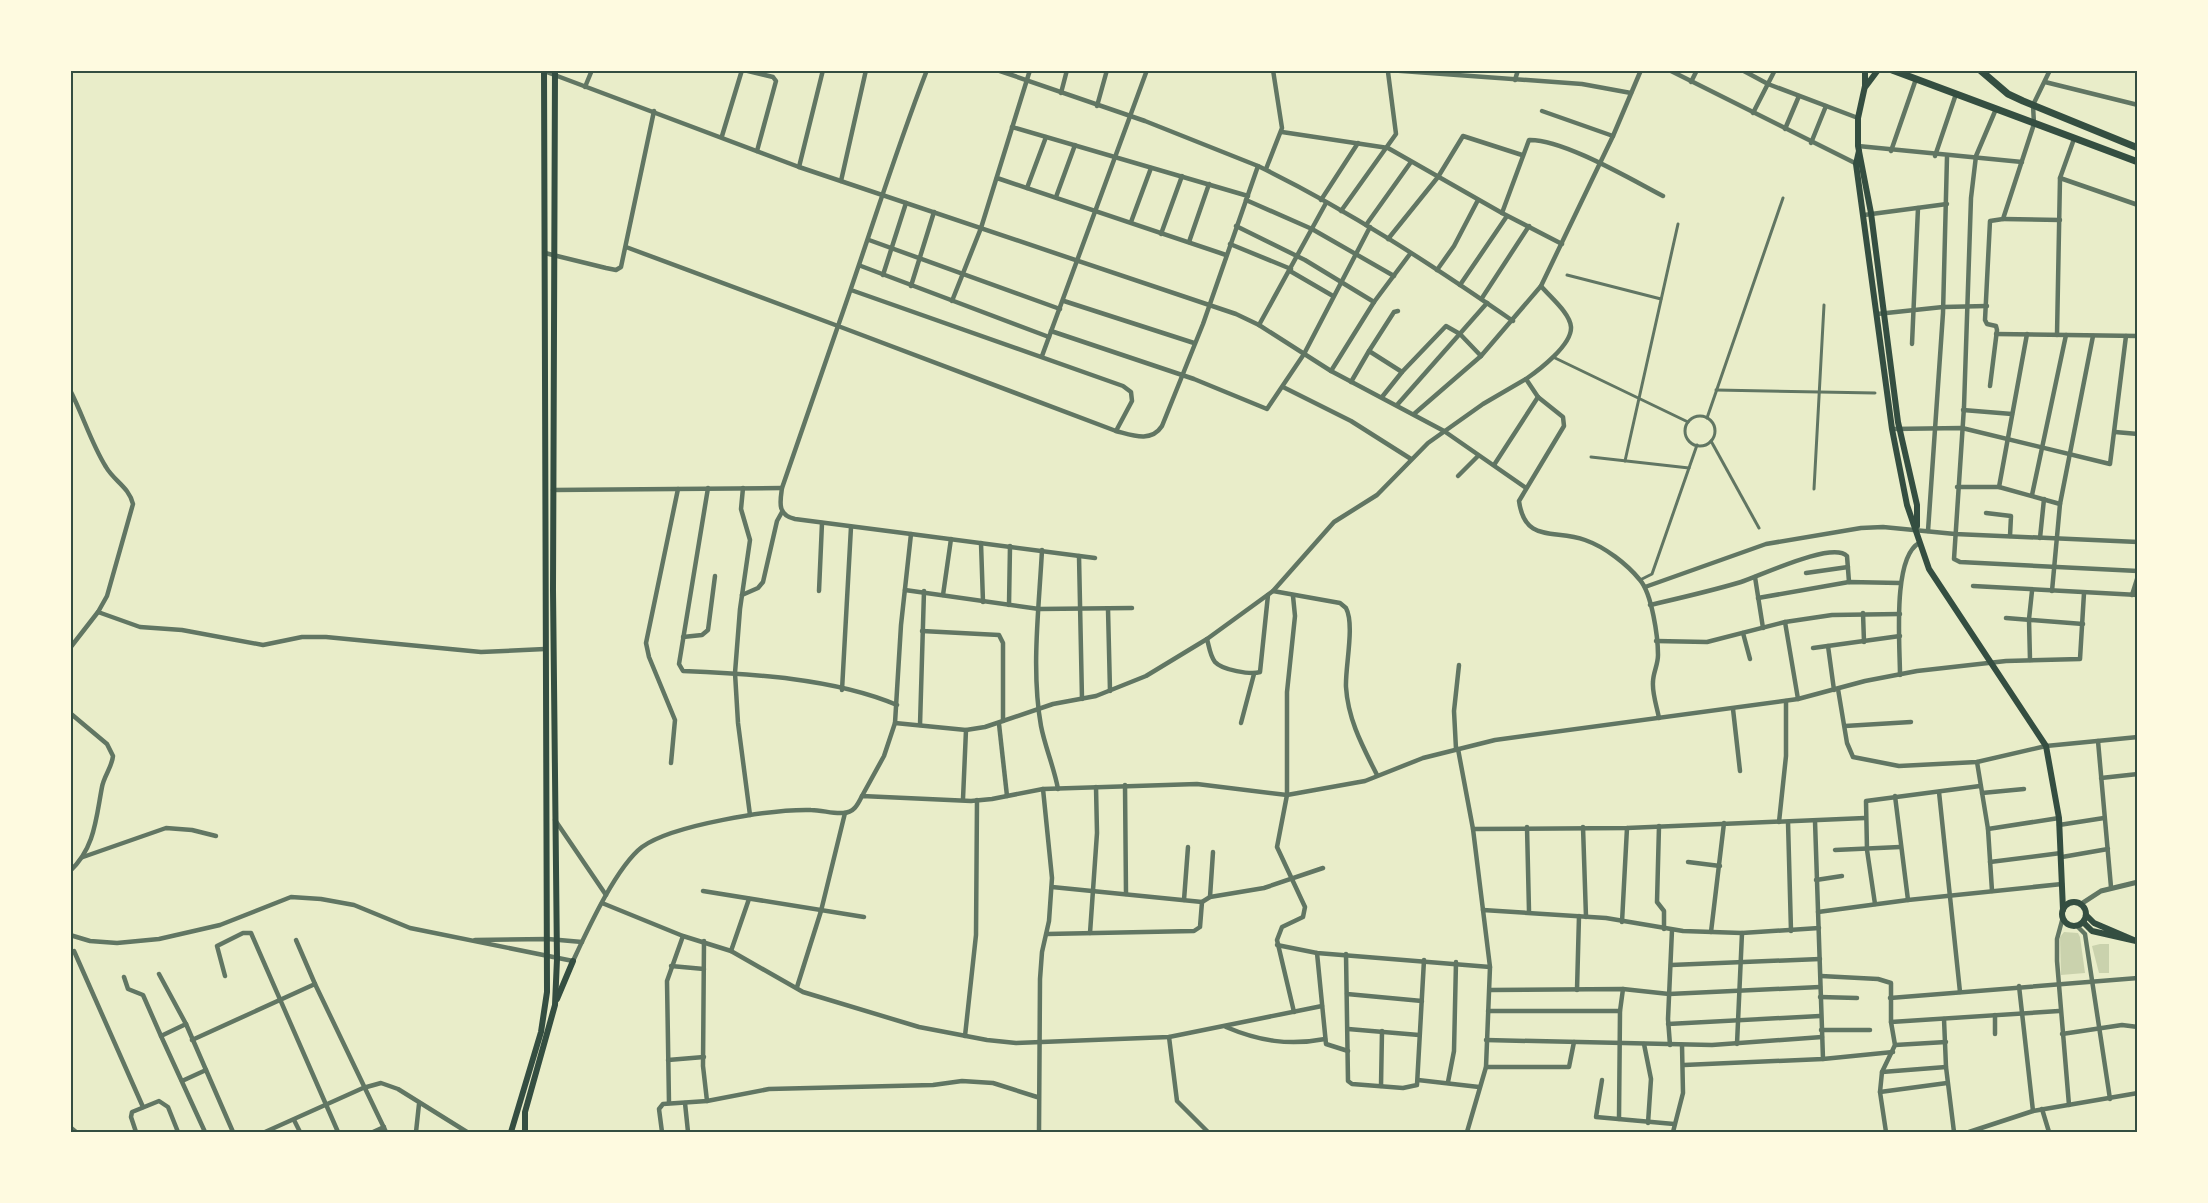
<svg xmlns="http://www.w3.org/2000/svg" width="2208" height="1203" viewBox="0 0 2208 1203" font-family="Spectral,serif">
<rect width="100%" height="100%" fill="#e9edc9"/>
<g fill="#cad2ad">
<path d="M2064,932L2078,933L2080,937L2085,973L2061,975L2060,937Z"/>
<path d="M2100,944H2109V973H2099L2092,946Z"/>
</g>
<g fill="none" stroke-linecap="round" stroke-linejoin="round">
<g stroke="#617663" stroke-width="3">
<path d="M1567,275L1661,299"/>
<path d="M1553,357L1688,422"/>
<path d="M1716,390L1875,393"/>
<circle cx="1700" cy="431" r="15"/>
<path d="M1707,418L1783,198"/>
<path d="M1711,441L1759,528"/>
<path d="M1591,457L1689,468"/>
<path d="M1625,461L1678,224"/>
<path d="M1814,489L1824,305"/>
<path d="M1640,580L1652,574L1697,445"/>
</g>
<g stroke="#617663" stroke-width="4.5">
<path d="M744,70L773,77L776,81L757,151"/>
<path d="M997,70L1145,121L1258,166"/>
<path d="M1388,70L1582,84L1631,93"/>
<path d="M1669,70L1857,164"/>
<path d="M1742,70L1768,84L1858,118"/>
<path d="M544,71L799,167L1236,314L1259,325L1331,371L1444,431L1526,488"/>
<path d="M1515,80L1518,70"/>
<path d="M1691,82L1697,70"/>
<path d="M2045,82L2138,105"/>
<path d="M585,87L592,70"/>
<path d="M1061,93L1067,70"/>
<path d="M1097,106L1107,70"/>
<path d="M1996,109L1976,156L1971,198L1964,407L1954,559L1960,562L2138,571"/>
<path d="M1542,111L1613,136"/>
<path d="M1753,113L1775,70"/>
<path d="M1012,127L1248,196"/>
<path d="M1785,129L1799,96"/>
<path d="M1282,132L1388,148L1502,213"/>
<path d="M722,136L742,70"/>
<path d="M1811,143L1826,106"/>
<path d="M1858,146L2022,162"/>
<path d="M1891,151L1916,79"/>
<path d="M1935,156L1956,94"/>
<path d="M799,167L823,70"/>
<path d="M1266,169L1282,128L1273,70"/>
<path d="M997,178L1226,255"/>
<path d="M2060,178L2138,205"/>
<path d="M841,181L866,70"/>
<path d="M1027,188L1046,137"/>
<path d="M1056,197L1075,145"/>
<path d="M1246,200L1312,229L1394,276"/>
<path d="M1321,200L1358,143"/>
<path d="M1341,211L1396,134L1388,72"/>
<path d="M1864,215L1947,204"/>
<path d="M2003,219L2060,220"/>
<path d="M1131,222L1151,168"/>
<path d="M1366,225L1411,162"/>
<path d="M1236,226L1305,260L1374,302"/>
<path d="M1161,234L1182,176"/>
<path d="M1388,239L1438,177L1463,136L1522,155"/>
<path d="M869,240L1060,309"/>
<path d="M1189,242L1209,184"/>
<path d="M1230,244L1291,269"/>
<path d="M1562,244L1502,213L1529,140C1563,139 1632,180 1663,196"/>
<path d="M626,247L838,326L782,488C780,502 777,515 795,519L911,534L901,625L895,723"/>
<path d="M545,253L606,268L616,270L621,267L654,111"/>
<path d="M861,266L1049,337"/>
<path d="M1437,270L1454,246L1478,200"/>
<path d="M1290,271L1333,296"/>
<path d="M883,275L906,203"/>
<path d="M1460,285L1507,216"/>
<path d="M911,286L934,212"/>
<path d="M1541,286C1550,297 1570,313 1571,327C1572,345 1539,370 1526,379L1538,397L1563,417L1564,426L1519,501C1525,544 1555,529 1585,540C1605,547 1627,564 1640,580C1652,594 1658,637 1658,655C1658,665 1653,673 1653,682C1652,693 1657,707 1659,718"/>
<path d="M851,290L1123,386L1131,392L1132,401L1116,431L838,326C868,241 894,155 927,70"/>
<path d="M1482,298L1529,226"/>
<path d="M952,301L981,228L1030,70"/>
<path d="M1064,301L1194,343"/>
<path d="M1877,314L1943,307L1987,306"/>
<path d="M1259,325L1326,203"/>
<path d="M1051,331L1194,379L1267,409L1304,354L1370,227"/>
<path d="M1996,334L2138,336"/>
<path d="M2057,335L2060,178L2074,139"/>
<path d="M1912,344L1918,208"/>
<path d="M1369,351L1394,312L1398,311"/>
<path d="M1042,356L1147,70"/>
<path d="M1331,371L1374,302L1410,254"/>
<path d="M1351,382L1369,351L1402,372"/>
<path d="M1990,386L1997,330L1996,326L1987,324L1985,320L1990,221L2003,219L2034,124L2033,105L2050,70"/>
<path d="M1283,387L1351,421L1411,459"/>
<path d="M70,390C83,415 91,443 106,467C114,481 129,487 133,504L107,596L98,612L70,648"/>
<path d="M1382,397L1402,372L1446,326L1460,334L1481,356"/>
<path d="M1397,405L1487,303"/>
<path d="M1963,410L2012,414"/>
<path d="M1414,414L1481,356L1541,286L1613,136L1641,70"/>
<path d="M1892,429L1962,428L2110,464L2126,336"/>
<path d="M1116,431C1132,435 1151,443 1162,426L1203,324L1258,166C1347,209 1432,265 1513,321"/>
<path d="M2115,432L2138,434"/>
<path d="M1494,465L1538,397"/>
<path d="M1458,476L1478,456"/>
<path d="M1957,487H1999L2060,504"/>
<path d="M1999,487L2027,334"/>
<path d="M708,488L679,664L683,671C752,674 833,678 897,705"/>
<path d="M743,488L741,509L750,540L740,609L735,673L738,723L750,815"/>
<path d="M553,490L782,488"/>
<path d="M2032,495L2066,335"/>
<path d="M1986,513L2011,516L2010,536"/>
<path d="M1928,531L1943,313L1947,157"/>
<path d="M911,534L1095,558"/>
<path d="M2040,538L2044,499"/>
<path d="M981,543L983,602"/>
<path d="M1042,550C1039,608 1031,670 1041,726C1045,747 1054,767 1058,789"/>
<path d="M1079,556L1082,699"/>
<path d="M1806,573L1848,567"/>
<path d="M1755,577L1763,628"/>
<path d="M1973,586L2138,595"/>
<path d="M1645,587L1766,544L1861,528L1883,527L1955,534L2138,542"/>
<path d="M905,590L1039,609L1132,608"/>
<path d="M819,591L822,523"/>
<path d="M1273,591L1340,603L1346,608C1355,625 1345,667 1346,687C1348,720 1363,747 1377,775"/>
<path d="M2052,591L2060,504L2093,336"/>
<path d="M742,595L758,588L763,582L777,521L782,512"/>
<path d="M943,595L951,539"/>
<path d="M2132,595L2138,576"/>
<path d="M1293,596L1295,616L1287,692V795L1277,847L1305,907L1303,917L1282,927L1277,940L1294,1012"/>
<path d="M1758,598L1849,582L1900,583"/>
<path d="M1009,605L1010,546"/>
<path d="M1650,605C1680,598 1711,591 1741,582C1760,576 1832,541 1847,556L1849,582"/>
<path d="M1108,609L1110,691"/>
<path d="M98,612L140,627L182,630L263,645L302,637H326L481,652L545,649"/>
<path d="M1863,613L1864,642"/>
<path d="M2006,618L2083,624"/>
<path d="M1785,622L1798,699"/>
<path d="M922,631L999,635L1003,643V721"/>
<path d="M1743,633L1750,659"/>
<path d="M683,637L702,635L708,630L715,576"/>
<path d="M1207,639C1209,646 1210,656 1215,662C1222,670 1251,675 1260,672L1268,595"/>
<path d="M1656,641L1707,642L1785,622L1832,615L1900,614"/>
<path d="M1828,646L1834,690"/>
<path d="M1813,648L1900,636"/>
<path d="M2030,660L2029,619L2032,591"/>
<path d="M1900,675C1900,646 1892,558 1919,543"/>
<path d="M1838,689L1847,743L1853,757L1899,766L1977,762L2046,746L2138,737"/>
<path d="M842,690L851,527"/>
<path d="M1733,709L1740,771"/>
<path d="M70,713L107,744L113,756C112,767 104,776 102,787C96,818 95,848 70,871"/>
<path d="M1241,723L1254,674"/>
<path d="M999,724L1007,796"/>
<path d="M920,725L924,591"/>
<path d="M1845,726L1911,722"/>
<path d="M2098,741L2111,887"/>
<path d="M1456,749L1454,711L1459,665"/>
<path d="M1458,749L1473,829L1483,910"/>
<path d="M1977,762L1988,829L1992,891"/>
<path d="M671,763L675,720L649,657L646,643L678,489"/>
<path d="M2101,778L2138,774"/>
<path d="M1125,785L1126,894"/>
<path d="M1939,792L1960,992"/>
<path d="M1982,793L2024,789"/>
<path d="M862,796L884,756L895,723L966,730L985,727L1053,704L1096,696L1146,676L1207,639L1273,591L1334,522L1377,495L1428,443L1483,404L1526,379"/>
<path d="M1895,796L1908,900"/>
<path d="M963,799L966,730"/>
<path d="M555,820L606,895"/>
<path d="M1815,821L1823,1059"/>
<path d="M1779,822L1786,756V701"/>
<path d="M1788,822L1791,931"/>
<path d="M2059,825L2104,818"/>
<path d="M1659,826L1657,902L1664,911V929"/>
<path d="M1527,827L1529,911"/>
<path d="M1583,827L1586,917"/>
<path d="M1473,829L1627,828L1865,818"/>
<path d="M1988,829L2059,818"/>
<path d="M1835,850L1900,847"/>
<path d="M83,857L166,828L192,830L216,836"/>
<path d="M2062,857L2108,849"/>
<path d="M1688,862L1720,866"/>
<path d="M1990,862L2061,853"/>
<path d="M1816,880L1842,876"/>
<path d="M1052,887L1202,902L1210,897L1264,888L1323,868"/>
<path d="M703,891L864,917"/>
<path d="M1210,897L1213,852"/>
<path d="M1184,900L1188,847"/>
<path d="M602,903L683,936L731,951L803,992L919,1027L987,1040L1016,1043L1169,1037L1322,1006"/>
<path d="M1875,904L1867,850L1866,801L1980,786"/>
<path d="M1818,912L1908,900L2062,884"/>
<path d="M2063,917L2057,939V961L2069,1105"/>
<path d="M1622,922L1627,828"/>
<path d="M2077,926L2085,934L2110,1099"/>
<path d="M1711,932L1724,823"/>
<path d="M1090,933L1097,833L1096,787"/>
<path d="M1047,934L1194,931L1200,927L1202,902"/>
<path d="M70,935L90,941L117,943L159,939L220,925L291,897L321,899L354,905L410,928L573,961C587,931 616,867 642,847C672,825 772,809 811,810C822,810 833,814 843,813C854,813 858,804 862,796L971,801L992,799L1043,789L1197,784L1287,795L1365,781L1423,758L1495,740L1798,699L1865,681L1917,671L2006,661L2080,659L2084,593"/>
<path d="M296,940L315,984"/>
<path d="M475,940L548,939L582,942"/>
<path d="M704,941L703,1066L707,1101"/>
<path d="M1277,945L1317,953L1490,967"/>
<path d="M74,951L143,1107"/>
<path d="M731,951L749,899"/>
<path d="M1317,953L1326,1044L1348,1051"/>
<path d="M1346,954L1348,1081L1352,1084L1403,1088L1417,1085L1424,960"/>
<path d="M1671,965L1820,959"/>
<path d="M671,966L704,969"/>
<path d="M159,974L186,1024L233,1132"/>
<path d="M225,976L217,946L243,933H251L338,1132"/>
<path d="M1821,976L1878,979L1891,983V1022L1895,1045L1882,1072L1880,1092L1886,1132"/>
<path d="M124,977L128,989L143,995L161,1036L186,1024"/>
<path d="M2019,986L2033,1111"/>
<path d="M797,987L821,911L845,813"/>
<path d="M1490,990L1623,989L1669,994L1820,987"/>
<path d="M1577,990L1579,916"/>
<path d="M1347,994L1422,1001"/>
<path d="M1820,997L1857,998"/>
<path d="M1890,998L2138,978"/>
<path d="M1488,1011H1620"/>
<path d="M1944,1019L1946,1067L1954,1132"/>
<path d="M1891,1022L2059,1011"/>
<path d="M1668,1024L1820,1016"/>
<path d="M1226,1027C1259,1041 1289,1046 1325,1039"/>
<path d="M1348,1029L1419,1035"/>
<path d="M1821,1030H1870"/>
<path d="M1995,1034V1015"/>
<path d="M2062,1034L2122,1025L2138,1027"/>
<path d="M161,1036L205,1132"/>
<path d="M965,1036L976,935L977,800"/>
<path d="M1169,1037L1177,1101L1208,1132"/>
<path d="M192,1040L315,984L386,1132"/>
<path d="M1486,1040L1712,1045L1822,1037"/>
<path d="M1644,1044L1651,1079L1648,1123"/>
<path d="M1737,1044L1742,933"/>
<path d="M1670,1045L1668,1019L1672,930"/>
<path d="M1895,1045L1946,1042"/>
<path d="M668,1060L704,1057"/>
<path d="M1684,1065L1823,1059L1893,1052"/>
<path d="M1486,1067H1569L1574,1042"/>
<path d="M1882,1072L1946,1067"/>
<path d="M1418,1080L1479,1087"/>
<path d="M1602,1080L1596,1117L1674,1124"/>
<path d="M182,1081L206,1070"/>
<path d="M1448,1082L1454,1051L1456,962"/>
<path d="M1381,1086L1382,1031"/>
<path d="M1880,1092L1947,1083"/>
<path d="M669,1103L667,981L683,936"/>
<path d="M685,1103L688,1132"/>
<path d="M2042,1109L2049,1132"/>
<path d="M1619,1119L1620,1011L1623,989"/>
<path d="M294,1120L300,1132"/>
<path d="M70,1127L76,1132"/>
<path d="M136,1132L131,1117L132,1112L159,1101L168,1107L178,1132"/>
<path d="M265,1132L363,1088L381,1083L398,1089L467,1132"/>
<path d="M373,1132L384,1127"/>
<path d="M416,1132L419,1104"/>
<path d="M662,1132L659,1109L663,1104L707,1101L769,1089L933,1085L962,1081L993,1083L1037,1097"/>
<path d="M1039,1132L1040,979L1042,952L1049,921L1052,878L1043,789"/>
<path d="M1467,1132L1486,1067L1490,967L1483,910L1606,918L1683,931L1742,933L1819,928"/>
<path d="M1673,1132L1683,1093L1682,1045"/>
<path d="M1969,1132L2033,1111L2138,1093"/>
</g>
<path stroke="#617663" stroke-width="5" d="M2081,904L2101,891L2138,882"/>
<g stroke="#344e41" stroke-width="6">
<path d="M1865,70V86L1858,118V146L1871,213L1898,422L1917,505V526"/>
<path d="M1866,86L1878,70"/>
<path d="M1859,151L1856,164L1892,429L1907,505L1929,569L2046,746L2059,818L2063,910"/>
<circle cx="2074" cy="914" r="12"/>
<path d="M2083,922L2092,931L2136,941L2094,923L2086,915"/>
<path d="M557,999L573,961"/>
<path d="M511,1132L541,1032L547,992L544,70"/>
<path d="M525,1132V1112L555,1005L557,959L553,590L555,70"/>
</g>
<g stroke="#344e41" stroke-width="7">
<path d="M1892,70L2138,162"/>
<path d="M1980,70L2008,94L2023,101L2138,148"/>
</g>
</g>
<rect width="2208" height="1203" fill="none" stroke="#fefae0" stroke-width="144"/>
<rect x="72" y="72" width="2064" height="1059" fill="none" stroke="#344e41" stroke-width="2"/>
</svg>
